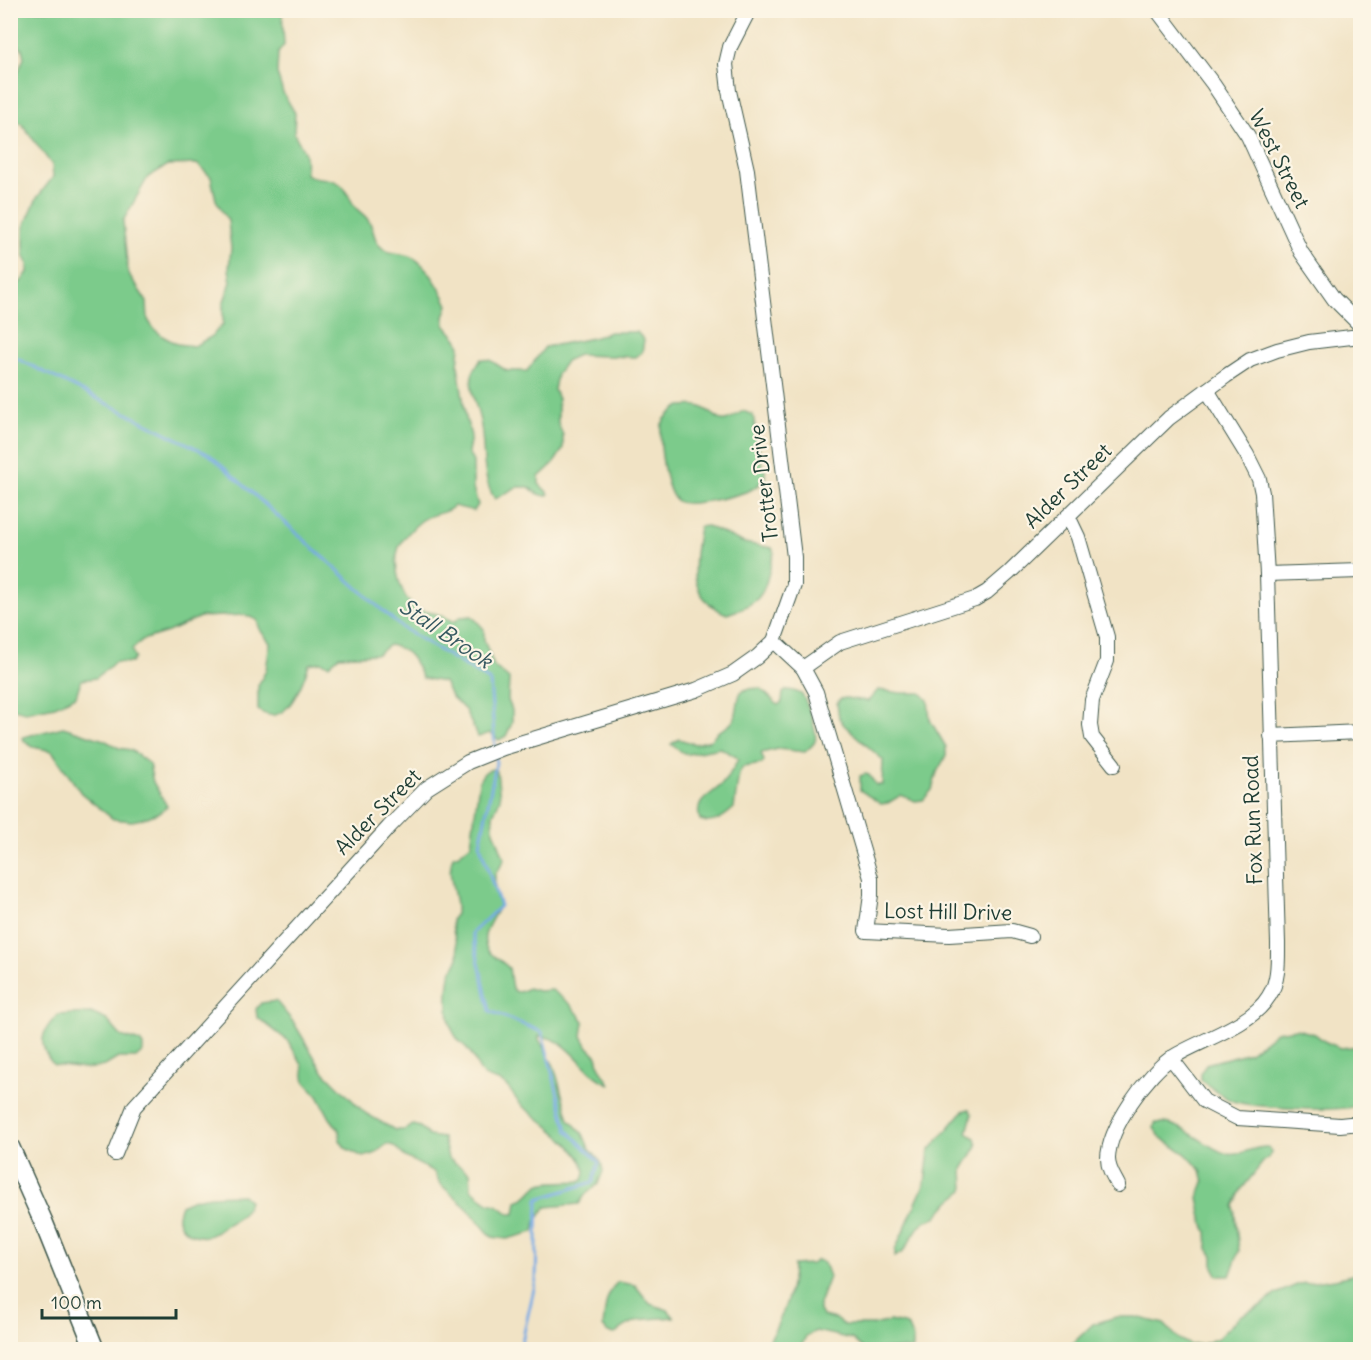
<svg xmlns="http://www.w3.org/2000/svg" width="1371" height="1360" viewBox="0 0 1371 1360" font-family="Delius,sans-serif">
<rect width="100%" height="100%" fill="#fcf5e5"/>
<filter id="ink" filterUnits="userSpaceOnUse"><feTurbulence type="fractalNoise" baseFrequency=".0167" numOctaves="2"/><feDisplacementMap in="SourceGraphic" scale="12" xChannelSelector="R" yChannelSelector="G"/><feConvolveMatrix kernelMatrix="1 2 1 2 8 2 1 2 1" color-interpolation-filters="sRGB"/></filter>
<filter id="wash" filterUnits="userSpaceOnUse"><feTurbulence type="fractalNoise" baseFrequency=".008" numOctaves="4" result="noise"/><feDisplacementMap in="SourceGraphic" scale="24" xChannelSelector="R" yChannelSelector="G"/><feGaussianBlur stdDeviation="1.35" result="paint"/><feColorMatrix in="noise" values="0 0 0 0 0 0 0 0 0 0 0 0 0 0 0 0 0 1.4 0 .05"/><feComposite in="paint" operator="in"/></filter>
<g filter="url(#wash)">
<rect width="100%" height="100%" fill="#f1e3c5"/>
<g fill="#7ccb8b" stroke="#4e8460" stroke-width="1.5" fill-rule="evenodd">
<path d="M11,10L282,11L284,45L278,53L277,73L283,93L295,113L294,133L305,154L306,174C316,181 328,175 340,184C347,189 350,200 355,207C359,212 365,215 368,220C374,227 373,238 379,245C388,255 397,252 409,256C426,262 441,290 448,305L444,317L445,325L457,339L460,346L458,365L466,418L471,436L468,452L473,462V488L478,505L474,511L454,506C445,515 433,512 421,521C413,527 401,540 398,550C393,568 401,600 418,609C423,612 431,612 437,614C443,616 448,619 454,622L460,617L472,616L484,629V640L494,666L509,679L508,700L512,710V723L506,736L499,740L490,733L478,737L465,710L451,696L444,682L422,678C414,660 410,649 389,645L377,654L339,656L329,665L321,662L309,664C303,683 286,731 258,710V686L266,670L270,643L260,630L257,620L245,615L200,617L168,632L142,640L132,650L135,658L131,663L115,662L96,678L81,680L76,696L55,706L25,712L11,708V287L21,282L28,272V264L24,254V227L37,198L53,177L52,165L22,124L17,121H11V87L24,58L22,48L11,41ZM197,164L211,177L216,200L228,221L231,248L229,269L231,282L223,304V324L211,337L194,346L177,344L164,337L154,329L148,320L147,302L128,273L123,221L148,177L168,165Z"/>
<path d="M610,332H637L644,340L642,352L636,357L578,355L567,360L557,374L554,390L558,399V424L563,435V449L554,463L539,477V484L549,494L546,496C538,495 534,492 529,487H517L495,499C481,479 485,450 481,426C479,412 469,390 472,376C473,370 478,364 481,359L490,360L507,371H527L545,347L593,338Z"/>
<path d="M681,406C687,406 696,404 701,407C723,417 716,429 743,411L753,415L762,466L765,469V479C761,482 758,486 754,488C743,495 687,508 677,501C665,492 659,444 661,429C662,418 672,411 681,406Z"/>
<path d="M707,526L744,543L772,548L774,553C763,591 768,601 727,614C686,598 693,563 699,527Z"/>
<path d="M760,688L778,705L782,702L783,693L787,690C792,690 797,692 801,694C807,699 818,735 815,741C814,745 808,749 805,752L778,749L761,753L764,761L762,764L743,767L739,773L734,808C724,817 713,826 700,820C693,799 712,796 723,783C727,778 735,766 738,759C735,755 725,751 720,748L688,754L681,752L671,744L679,739L695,744L711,740C718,727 726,731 733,721C739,712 736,701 741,692L747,689Z"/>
<path d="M878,690L901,693H921L928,700L930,720L946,747V756L937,772L932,790L923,800L915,801L901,795L888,803L881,804L860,790V776L865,774L869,775L876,785H882L883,760L844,725L839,718L837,703L840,699L846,698L868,701Z"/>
<path d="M63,727L104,740L119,748L131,750L149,764L153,782L167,806L160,812L142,819L132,821L113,819L81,793L52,751L33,747L24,741L23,737Z"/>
<path d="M495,769L497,771L500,799L493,815V828L504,858L503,863L495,874V891L500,905C493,919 476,938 490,953C496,958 503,962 509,968C512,982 508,1000 528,988L538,991L552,990L570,1004L584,1021L582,1036L588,1047L597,1056L600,1068L610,1084C582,1074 573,1039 539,1036V1039L554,1066L569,1119L583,1134L589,1148L601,1162L603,1171L598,1184L585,1195L579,1204L546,1207L536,1221L534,1232L507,1239L492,1237L468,1209L440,1184L434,1172L405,1157L394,1146L387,1144L374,1154L363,1157L345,1148L340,1140L339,1130L330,1118L318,1096L305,1082L302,1064L288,1041L257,1017L256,1009L261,1003L276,1001L294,1023L322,1070L365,1113L395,1130H404L413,1125L420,1127L429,1136L443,1138L448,1158L470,1173L471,1189L488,1203L497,1205L509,1214H515L517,1201C530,1196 528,1194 537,1186C544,1180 572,1182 582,1181C599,1159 537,1118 521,1105C515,1099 511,1089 504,1084C498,1079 489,1080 483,1075C477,1068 475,1058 469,1051C466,1046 460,1043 457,1038C445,1022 447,994 450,975C451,969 457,965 458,959C460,948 451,933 452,919L456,914C458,894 445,877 453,856L459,854L471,844L479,782C482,774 486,769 495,769Z"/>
<path d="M91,1013L107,1020L121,1036L140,1042L143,1046V1052L136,1058H118L105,1066L85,1069L54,1065C37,1046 40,1032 58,1015Z"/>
<path d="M1296,1029L1315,1034L1324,1041L1340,1048L1360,1046V1104C1346,1114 1256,1107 1236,1102C1224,1099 1211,1087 1201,1080V1073L1206,1064L1250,1052L1276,1032Z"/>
<path d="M969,1109L972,1114L967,1133L975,1138L977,1146L963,1169L964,1190L950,1201L936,1217L925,1222L918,1228L903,1252L895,1257V1250L925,1183L929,1151L963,1111Z"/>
<path d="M1155,1123C1183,1120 1202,1146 1227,1154C1240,1157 1252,1146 1268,1147L1271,1151L1270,1156L1263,1162L1241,1190L1234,1206L1239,1251L1230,1276H1218L1213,1267V1256L1208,1249L1207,1232L1203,1223L1198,1198L1204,1182L1201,1170L1186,1154L1161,1138L1154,1128Z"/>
<path d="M243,1195L249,1201C245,1216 236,1219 224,1226C218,1229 215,1234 208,1236C197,1238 180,1231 178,1219C177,1215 179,1210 181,1205C198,1194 223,1196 243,1195Z"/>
<path d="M817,1260L824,1263L829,1277L819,1304V1311L823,1316L835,1319L844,1325H874L890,1321L907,1325L913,1339V1349H863L852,1339L816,1331L806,1336L800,1349H765C779,1323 793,1295 793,1265L811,1264Z"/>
<path d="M1360,1273V1336L1354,1345L1356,1349H1067L1093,1324L1116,1317H1136L1164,1324L1179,1339L1190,1345L1203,1344L1218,1338L1240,1316L1262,1305L1276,1294L1299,1284L1335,1279Z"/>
<path d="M618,1282L635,1285L650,1304L668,1310L674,1317C646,1320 638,1315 615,1334L608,1333L603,1327C605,1311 605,1293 618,1282Z"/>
</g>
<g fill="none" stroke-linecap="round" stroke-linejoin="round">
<g stroke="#77abe4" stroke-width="3">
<path d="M10,355L210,455L401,627L490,681L495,748"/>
<path d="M495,755L496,763L480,845L500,906L472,933L490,1011L542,1032L567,1130L599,1162L593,1182L538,1199L536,1280L520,1350"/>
</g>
</g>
</g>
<g filter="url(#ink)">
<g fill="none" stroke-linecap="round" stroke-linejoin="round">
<g stroke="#3e564a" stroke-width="16">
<g id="minor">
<path d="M749,10L730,47L726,64L729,91L747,170L794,557V585L774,641L803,668L816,692L871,878V895L866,931L949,935L1012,931L1030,936"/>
<path d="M1157,10L1213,84L1248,136L1301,252L1334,299L1360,325"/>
<path d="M1068,516L1078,537L1107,637V661L1092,700L1090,725L1092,737L1114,765"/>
<path d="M1267,574L1360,571"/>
<path d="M803,668L840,642L975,599L987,592L1009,573L1169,418L1226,376L1250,360L1277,350L1309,342L1360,336"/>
<path d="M1271,736L1360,732"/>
<path d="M1171,1058L1204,1101L1237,1118L1340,1125L1360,1123"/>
<path d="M115,1154L134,1107L389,827L427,788L468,762L503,748L696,690L733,674L757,657L774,641"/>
<path d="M1118,1185C1114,1177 1108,1169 1108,1159C1108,1129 1148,1072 1173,1057C1202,1039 1251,1026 1269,996C1279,981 1278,960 1278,943L1267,574L1262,493L1259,479L1247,455L1207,390"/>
</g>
</g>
<g stroke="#3e564a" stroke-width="21">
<path id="highway" d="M10,1147L43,1221L95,1350"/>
</g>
<use href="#minor" stroke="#fff" stroke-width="14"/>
<use href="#highway" stroke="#fff" stroke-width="18"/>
</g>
</g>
<g text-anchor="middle" stroke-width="4.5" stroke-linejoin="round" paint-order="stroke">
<g font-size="21" fill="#1f3d34" stroke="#fcf5e5">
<text transform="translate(1279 159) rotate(63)" y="7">West Street</text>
<text transform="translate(764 483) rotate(-97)" y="7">Trotter Drive</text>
<text transform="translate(1068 486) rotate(-44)" y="7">Alder Street</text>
<text transform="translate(378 812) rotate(-45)" y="7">Alder Street</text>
<text transform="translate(1253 820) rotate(-92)" y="7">Fox Run Road</text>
<text transform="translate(948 912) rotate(1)" y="7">Lost Hill Drive</text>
</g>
<g font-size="22" font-style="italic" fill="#355860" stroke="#fcf5e5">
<text transform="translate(446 633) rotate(34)" y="8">Stall Brook</text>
</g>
</g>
<rect width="1371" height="1360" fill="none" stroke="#fcf5e5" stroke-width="36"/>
<path d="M42 1309v9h134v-9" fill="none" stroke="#1f3d34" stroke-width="3"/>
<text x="51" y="1309" font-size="18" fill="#1f3d34" stroke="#fcf5e5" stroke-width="4.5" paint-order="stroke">100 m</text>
</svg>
